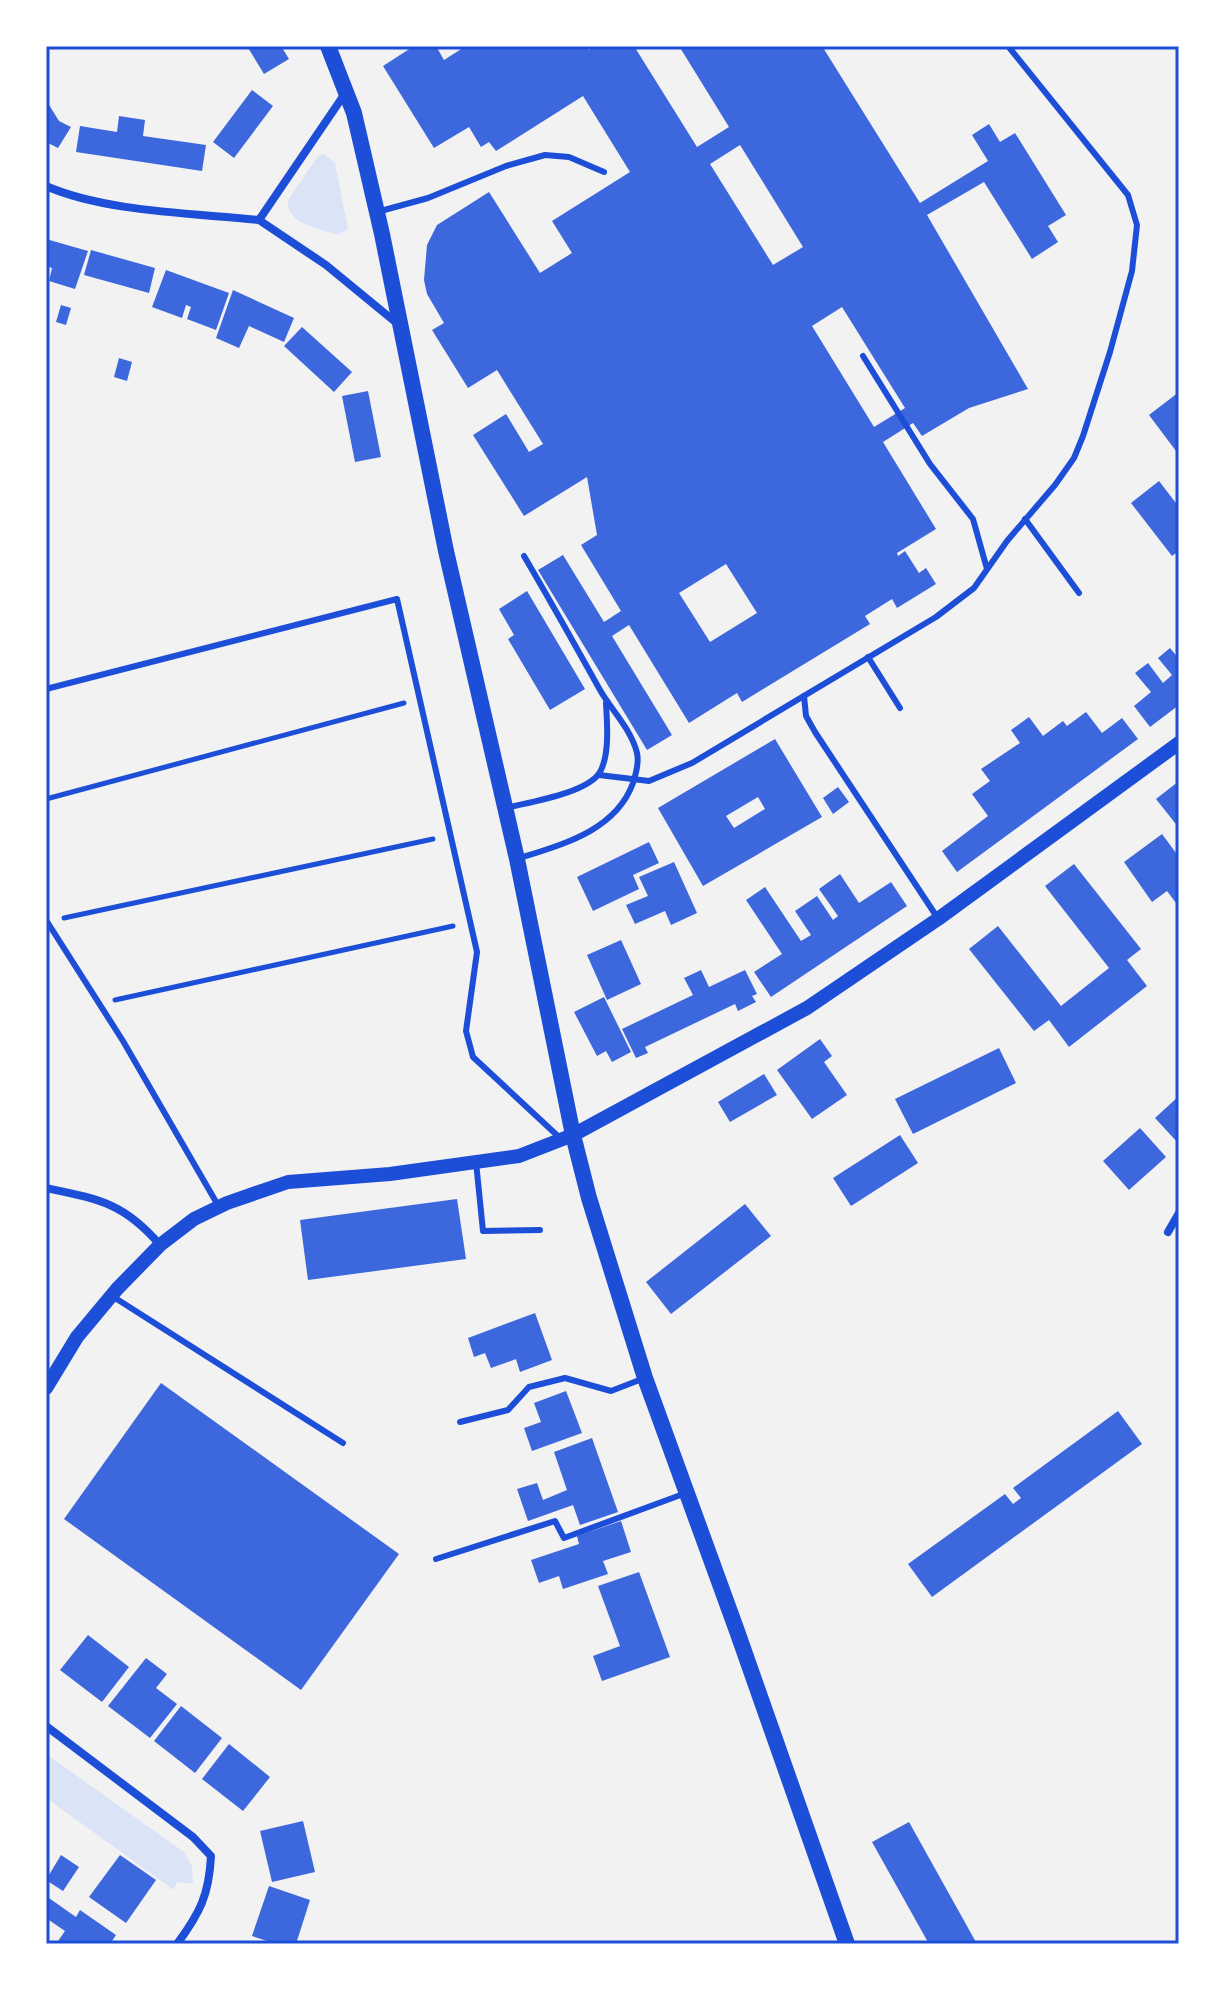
<svg xmlns="http://www.w3.org/2000/svg" width="1225" height="1990" viewBox="0 0 1225 1990" font-family="Rubik,sans-serif">
<rect width="100%" height="100%" fill="#f2f2f2"/>
<g fill="#dbe4f7">
<path d="M324,154L335,163L348,229L338,235C320,229 285,224 288,200L318,156Z"/>
<path d="M46,1754L184,1852L192,1866L193,1884L177,1882L174,1890L46,1798Z"/>
</g>
<g fill="#3d67dc" fill-rule="evenodd">
<path d="M247,46H281L289,59L264,74Z"/>
<path d="M414,46H436L444,60L466,46H586L589,50L594,46H634L697,147L729,127L679,46H822L920,203L988,161L972,135L989,124L1000,142L1015,133L1066,215L1048,226L1058,242L1032,259L984,182L927,215L1028,389L969,408L922,436L913,423L883,442L936,529L897,553L898,556L905,551L919,573L926,568L936,584L897,608L892,599L865,616L870,624L742,702L737,693L689,723L629,625L612,636L672,735L647,750L538,570L563,555L604,622L621,611L581,545L597,535L587,477L524,516L473,435L506,414L529,452L543,444L497,370L468,388L432,330L444,323L427,294L424,280L427,245L437,225L489,192L540,273L572,253L552,221L630,172L583,96L496,151L489,142L481,147L469,127L434,148L383,66ZM740,145L803,247L773,265L710,164ZM842,307L905,408L874,427L812,326ZM726,564L757,613L710,642L679,593Z"/>
<path d="M252,90L273,106L234,158L213,142Z"/>
<path d="M46,100L59,121L71,127L58,148L46,142Z"/>
<path d="M119,116L145,120L143,136L206,145L202,171L76,152L80,126L117,132Z"/>
<path d="M46,239L88,251L75,289L49,281L52,268L46,266Z"/>
<path d="M91,250L155,268L149,293L84,275Z"/>
<path d="M166,270L229,293L216,330L187,319L191,307L186,305L182,318L152,307Z"/>
<path d="M233,290L294,318L284,342L249,326L239,348L216,338Z"/>
<path d="M61,305L71,308L66,325L56,322Z"/>
<path d="M302,327L352,372L334,392L284,346Z"/>
<path d="M119,358L132,362L127,381L114,377Z"/>
<path d="M368,391L381,457L355,462L342,396Z"/>
<path d="M1179,392V455L1149,415Z"/>
<path d="M1159,481L1179,507V551L1172,556L1131,503Z"/>
<path d="M527,591L585,689L550,710L508,639L514,635L499,609Z"/>
<path d="M1170,648L1179,659V705L1150,727L1134,706L1151,692L1135,673L1148,663L1163,683L1172,675L1158,658Z"/>
<path d="M1086,712L1102,733L1122,718L1138,739L957,872L942,851L988,816L972,794L990,781L981,769L1020,743L1011,730L1029,717L1043,736L1063,721L1067,726Z"/>
<path d="M775,739L822,817L703,886L658,808ZM758,797L765,809L734,828L726,816Z"/>
<path d="M1179,781V828L1156,799Z"/>
<path d="M838,787L849,802L833,814L823,798Z"/>
<path d="M1162,834L1179,857V907L1167,891L1152,902L1124,862Z"/>
<path d="M649,842L659,863L633,875L639,889L593,911L577,877Z"/>
<path d="M674,862L697,913L671,925L665,911L635,924L626,905L648,896L639,877Z"/>
<path d="M1074,864L1141,949L1127,960L1147,986L1069,1047L1049,1020L1034,1031L969,949L998,926L1061,1006L1109,968L1045,886Z"/>
<path d="M840,874L859,903L891,882L907,906L771,997L754,972L782,954L746,900L765,887L801,941L811,935L795,911L817,896L833,920L838,916L819,889Z"/>
<path d="M621,940L641,984L607,1000L587,955Z"/>
<path d="M701,970L709,987L745,970L757,994L752,996L756,1002L738,1011L735,1004L645,1047L648,1053L636,1058L622,1029L693,995L684,978Z"/>
<path d="M604,997L631,1052L612,1062L606,1051L597,1056L574,1012Z"/>
<path d="M820,1039L832,1056L824,1062L847,1095L812,1119L777,1070Z"/>
<path d="M999,1048L1016,1083L913,1134L895,1099Z"/>
<path d="M764,1074L777,1095L730,1122L718,1102Z"/>
<path d="M1179,1096V1144L1155,1118Z"/>
<path d="M1140,1128L1166,1157L1129,1190L1103,1161Z"/>
<path d="M900,1135L918,1163L851,1206L833,1178Z"/>
<path d="M457,1199L466,1259L308,1280L300,1220Z"/>
<path d="M745,1204L771,1236L671,1314L646,1282Z"/>
<path d="M535,1313L552,1360L520,1372L516,1359L491,1368L485,1353L474,1357L468,1338Z"/>
<path d="M161,1383L399,1554L301,1690L64,1519Z"/>
<path d="M566,1391L582,1433L532,1451L524,1428L541,1422L534,1403Z"/>
<path d="M1118,1411L1142,1444L932,1597L908,1564L1005,1494L1013,1504L1021,1498L1013,1488Z"/>
<path d="M592,1438L618,1512L580,1525L573,1505L528,1521L517,1489L537,1483L543,1500L567,1490L554,1452Z"/>
<path d="M621,1521L631,1552L603,1561L608,1574L563,1589L559,1576L539,1583L531,1560L579,1544L577,1536Z"/>
<path d="M639,1572L670,1657L602,1681L593,1656L620,1646L598,1586Z"/>
<path d="M88,1635L129,1667L102,1702L60,1670Z"/>
<path d="M146,1658L167,1674L156,1688L177,1704L150,1738L108,1706Z"/>
<path d="M181,1706L222,1738L195,1773L154,1741Z"/>
<path d="M229,1744L270,1777L243,1811L202,1779Z"/>
<path d="M303,1821L315,1872L272,1882L260,1831Z"/>
<path d="M909,1822L977,1944H929L872,1842Z"/>
<path d="M61,1855L79,1867L63,1891L46,1880Z"/>
<path d="M120,1855L156,1880L126,1923L89,1897Z"/>
<path d="M269,1886L310,1900L296,1944H276L252,1936Z"/>
<path d="M46,1896L76,1917L80,1910L116,1935L110,1944H56L65,1931L46,1918Z"/>
</g>
<g fill="none" stroke-linecap="round" stroke-linejoin="round">
<g stroke="#1d4ed8" stroke-width="5">
<path d="M46,799L404,703"/>
<path d="M64,918L433,839"/>
<path d="M115,1000L453,926"/>
</g>
<g stroke="#1d4ed8" stroke-width="6">
<path d="M377,212L428,198L506,166L545,155L569,157L604,172"/>
<path d="M863,356L930,464L973,519L987,569"/>
<path d="M1025,519L1079,593"/>
<path d="M868,657L900,708"/>
<path d="M46,689L397,599L477,952L466,1031L473,1057L560,1138"/>
<path d="M804,696L806,716L815,732L937,917"/>
<path d="M599,775L649,781L692,763L936,617L974,588L1007,541L1055,485L1074,458L1083,436L1110,352L1132,271L1137,225L1128,195L1008,46"/>
<path d="M506,808C530,802 588,793 600,772C610,754 607,723 606,703"/>
<path d="M520,858C564,844 616,830 633,783C636,774 639,762 637,753C631,729 612,711 600,690C575,645 550,600 524,556"/>
<path d="M46,920L123,1041L219,1207"/>
<path d="M476,1162L483,1231L540,1230"/>
<path d="M112,1296L343,1443"/>
<path d="M460,1422L508,1410L529,1387L565,1378L611,1391L642,1379"/>
<path d="M436,1559L555,1521L564,1538L686,1493"/>
</g>
<g stroke="#1d4ed8" stroke-width="8">
<path d="M46,186C105,212 193,213 259,220L346,92"/>
<path d="M259,220L326,265L399,325"/>
<path d="M46,1188C99,1199 124,1203 160,1245"/>
<path d="M1168,1232L1179,1213"/>
<path d="M46,1726L193,1837L211,1856C209,1895 200,1913 177,1944"/>
</g>
<path stroke="#1d4ed8" stroke-width="14" d="M46,1388L77,1337L117,1289L160,1245L194,1219L227,1203L288,1182L390,1174L519,1156L573,1135L807,1008L938,919L1179,743"/>
<path stroke="#1d4ed8" stroke-width="16" d="M328,46L354,113L382,234L446,551L517,859L573,1135L589,1198L645,1378L737,1631L847,1944"/>
</g>
<rect width="1225" height="1990" fill="none" stroke="#ffffff" stroke-width="96"/>
<rect x="48" y="48" width="1129" height="1894" fill="none" stroke="#1d4ed8" stroke-width="3"/>
</svg>
